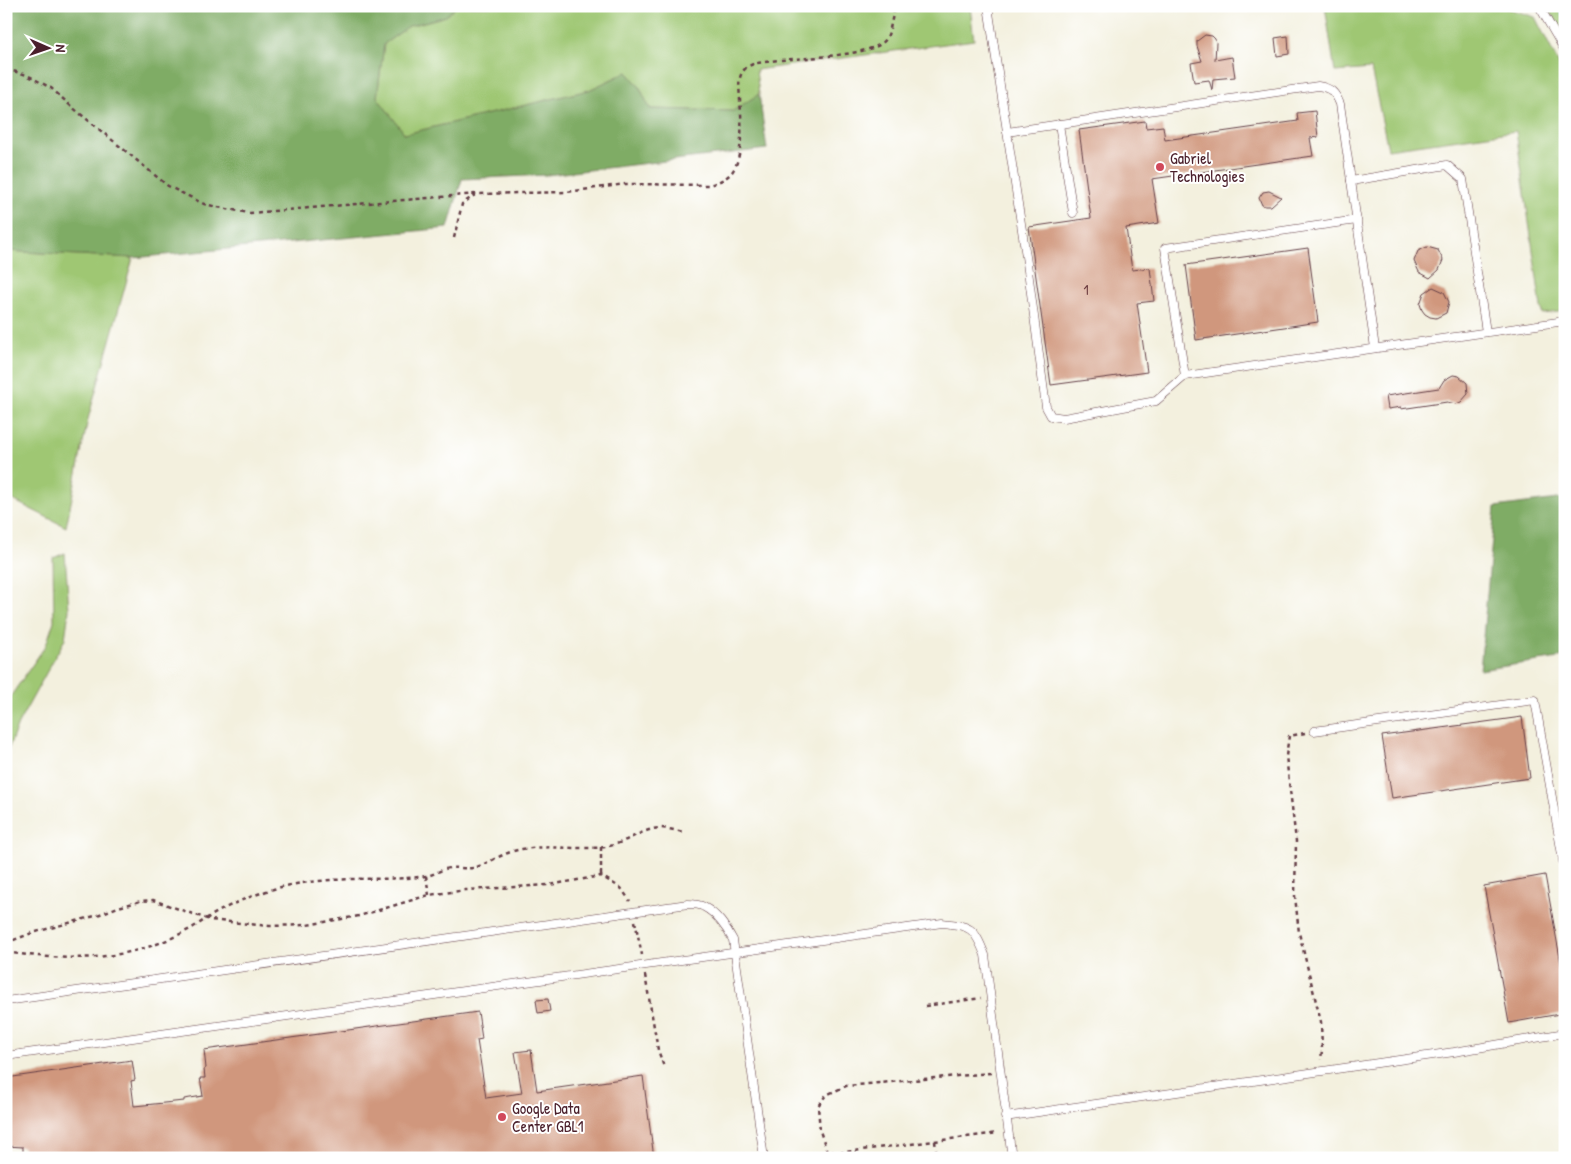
<svg xmlns="http://www.w3.org/2000/svg" width="1571" height="1164" viewBox="0 0 1571 1164" font-family="'Patrick Hand',sans-serif">
<rect width="100%" height="100%" fill="#fff"/>
<filter id="ink" filterUnits="userSpaceOnUse"><feTurbulence type="fractalNoise" baseFrequency=".02" numOctaves="2"/><feDisplacementMap in="SourceGraphic" scale="10" xChannelSelector="R" yChannelSelector="G"/><feConvolveMatrix kernelMatrix="1 2 1 2 8 2 1 2 1" color-interpolation-filters="sRGB"/></filter>
<filter id="wash" filterUnits="userSpaceOnUse"><feTurbulence type="fractalNoise" baseFrequency=".0096" numOctaves="4" result="noise"/><feDisplacementMap in="SourceGraphic" scale="20" xChannelSelector="R" yChannelSelector="G"/><feGaussianBlur stdDeviation="1.12" result="paint"/><feColorMatrix in="noise" values="0 0 0 0 0 0 0 0 0 0 0 0 0 0 0 0 0 1.4 0 .05"/><feComposite in="paint" operator="in"/></filter>
<g filter="url(#wash)">
<rect width="100%" height="100%" fill="#f3f0de"/>
<g fill="#9fc773" stroke="#74734f">
<path d="M457,6H970L974,40L756,70L759,94L733,111L650,109L639,86L627,72L589,90L405,134L377,98L384,44L409,26L446,16Z"/>
<path d="M1325,6H1499L1535,17L1565,76V311L1542,314L1516,131L1388,149L1371,69L1335,72Z"/>
<path d="M1547,6H1565V38Z"/>
<path d="M6,251L133,258L88,419L66,527L9,498L6,500Z"/>
<path d="M65,553L69,610L65,639L18,724L6,755V703L46,645L54,621L53,558Z"/>
</g>
<g fill="#7fac65" stroke="#646648">
<path d="M6,6H457L446,16L409,26L384,44L377,97L405,134L589,90L627,72L639,86L650,109L733,111L759,94L767,149L547,175L462,179L448,228L133,258L6,251Z"/>
<path d="M1565,498V657L1480,670L1495,507Z"/>
</g>
<g fill="none" stroke-linecap="round" stroke-linejoin="round">
<path stroke="#54bdd1" stroke-width="4.5" d="M1560,6L1565,16"/>
</g>
<g id="blocks">
<g fill="#d0977d">
<path d="M1205,35L1212,36L1215,39L1216,43L1215,60L1232,57L1235,77L1213,79L1212,90L1209,80L1194,82L1191,63L1202,61L1197,46V41Z"/>
<path d="M1288,36L1289,54L1277,56L1275,38Z"/>
<path d="M1315,111L1318,137L1310,138L1313,156L1152,179L1159,223L1126,228L1132,270L1150,268L1154,301L1137,303L1147,372L1051,385L1029,227L1091,218L1079,130L1145,121L1146,128L1163,126L1165,140L1298,121L1297,113Z"/>
<path d="M1269,191L1281,197L1271,206H1265L1262,205L1259,198L1263,192Z"/>
<path d="M1427,247L1438,250L1443,260L1439,270L1430,278L1419,272L1414,261L1418,251Z"/>
<path d="M1308,248L1318,322L1196,340L1186,265Z"/>
<path d="M1433,287L1444,292L1449,302L1446,313L1436,318L1430,317L1425,314L1422,310L1420,304L1424,293Z"/>
<path d="M1453,375L1459,376L1467,383L1468,394L1461,402L1456,404L1447,402L1401,409V407L1388,409L1386,396L1439,388L1444,380Z"/>
<path d="M1522,717L1530,778L1392,798L1382,736Z"/>
<path d="M1545,875L1565,986V1013L1509,1023L1484,886Z"/>
<path d="M548,999L550,1011L538,1013L536,1000Z"/>
<path d="M478,1012L482,1039L477,1040L486,1098L522,1093L515,1052L531,1050L537,1091L643,1076L654,1158H23V1147L6,1146V1078L132,1060L135,1080L131,1081L134,1106L184,1101V1099L203,1096L200,1078H205L204,1069L206,1068L204,1050Z"/>
</g>
</g>
</g>
<g filter="url(#ink)">
<use href="#blocks" fill-opacity="0" stroke="#633e46" stroke-width="1"/>
<g fill="none" stroke-linecap="round" stroke-linejoin="round">
<g stroke="#633e46" stroke-width="9">
<g id="service">
<path d="M988,6L1027,263L1046,407L1051,416L1064,418L1156,401L1185,376"/>
<path d="M1539,6L1565,51"/>
<path d="M1059,124L1073,213"/>
<path d="M1007,132L1318,86C1331,88 1335,92 1340,104L1375,348"/>
<path d="M1351,181L1447,165L1463,179L1486,332"/>
<path d="M1357,220L1165,248L1185,376L1565,321"/>
<path d="M1314,731L1535,700L1565,872"/>
<path d="M6,1001L688,904C693,904 699,904 704,907C716,913 727,928 733,940L764,1158"/>
<path d="M6,1056L942,923C971,926 974,927 985,955L1012,1158"/>
<path d="M1005,1117L1454,1052L1565,1033"/>
</g>
</g>
<g stroke="#633e46" stroke-width="2.5" stroke-dasharray="4 4" stroke-linecap="butt">
<path d="M6,69L27,75L51,88L72,107L168,186L204,204L227,209L250,213L476,194L567,192L626,184L709,185C719,182 729,178 734,169C743,154 742,118 740,101C740,90 736,76 746,68C753,62 762,63 771,61C792,58 876,57 886,39C891,30 892,16 895,6"/>
<path d="M454,238L462,204L475,195"/>
<path d="M1305,733L1289,736L1286,756L1296,841L1295,896L1299,933L1321,1022L1322,1050L1321,1060"/>
<path d="M601,875V847"/>
<path d="M426,876L429,895"/>
<path d="M635,921L642,955"/>
<path d="M6,943L32,933L95,916L118,907L141,901L153,900L210,920L269,926L307,925L359,916L429,895L466,890L549,885L601,876L621,888L630,901"/>
<path d="M6,952C73,962 129,962 190,929C196,926 201,922 206,919C223,908 245,898 264,892C293,882 324,880 354,879C378,878 401,880 426,876C434,875 441,869 450,868C459,867 468,870 477,867C492,861 505,852 522,849C550,845 578,850 605,847C624,844 640,830 659,828C667,828 677,831 685,832"/>
<path d="M645,975L658,1050L664,1067"/>
<path d="M925,1006L981,998"/>
<path d="M991,1073L846,1086L826,1095L818,1106L820,1131L827,1151L838,1153L998,1133"/>
<path d="M935,1141L937,1158"/>
</g>
<use href="#service" stroke="#fff" stroke-width="8"/>
</g>
</g>
<g fill="#d1495b" stroke="#fff" stroke-width="2">
<circle cx="1160" cy="167" r="5"/>
<circle cx="502" cy="1117" r="5"/>
</g>
<g text-anchor="middle" stroke-width="4" stroke-linejoin="round" paint-order="stroke">
<g font-size="14" fill="#6c3d40">
<text x="1086" y="295">1</text>
</g>
<g font-size="16" fill="#4a1f2b" stroke="#fff" text-anchor="start">
<text x="1170" y="164">Gabriel<tspan x="1170" dy="18">Technologies</tspan></text>
<text x="512" y="1114">Google Data<tspan x="512" dy="18">Center GBL1</tspan></text>
</g>
</g>
<rect width="1571" height="1164" fill="none" stroke="#fff" stroke-width="25"/>
<g transform="translate(48 48) rotate(92)" stroke="#ffffff" stroke-width="4" paint-order="stroke">
<path d="M0-4L9 19L0 12L-9 19Z" fill="#4a1f2b"/>
<text y="-8" font-size="14" font-weight="bold" text-anchor="middle" fill="#4a1f2b">N</text>
</g>
</svg>
